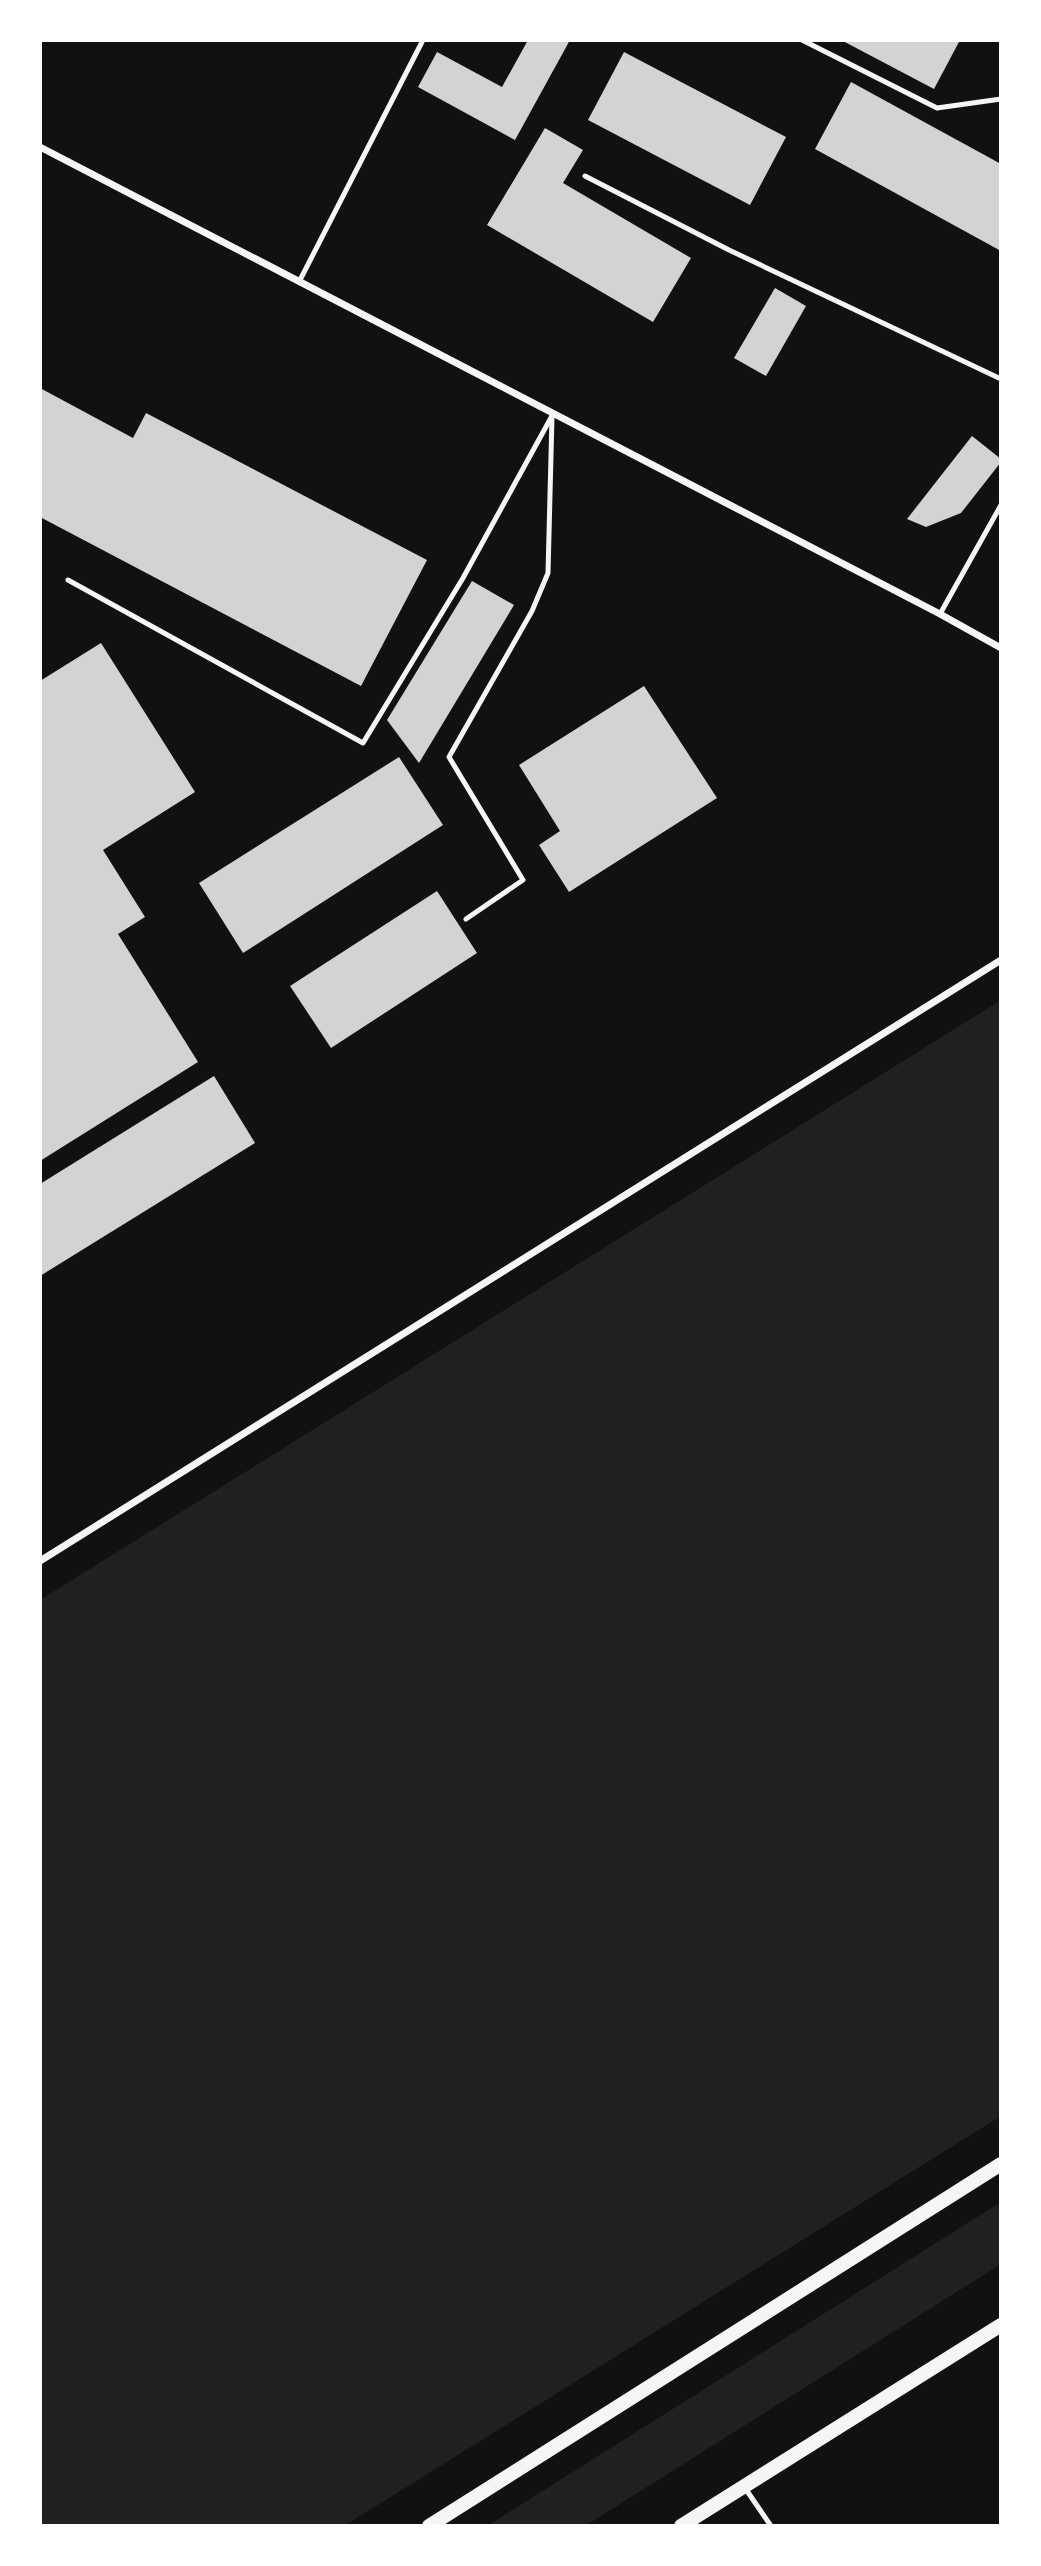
<svg xmlns="http://www.w3.org/2000/svg" width="1041" height="2566" viewBox="0 0 1041 2566" font-family="Rubik,sans-serif">
<rect width="100%" height="100%" fill="#111"/>
<g fill="#202020">
<path d="M1001,1000V2116L344,2526H40V1600Z"/>
<path d="M1001,2202V2264L585,2526H487Z"/>
</g>
<g fill="#d3d3d3">
<path d="M528,40H570L515,140L418,87L437,52L502,87Z"/>
<path d="M841,40H960L934,89Z"/>
<path d="M624,52L786,137L750,205L588,120Z"/>
<path d="M851,82L1001,164V251L815,149Z"/>
<path d="M545,128L583,150L563,183L691,258L653,322L487,225Z"/>
<path d="M775,288L806,306L766,376L734,358Z"/>
<path d="M40,388L133,438L146,413L427,560L361,686L40,517Z"/>
<path d="M972,436L1001,459V462L961,513L926,527L907,519Z"/>
<path d="M472,581L514,605L419,763L387,720Z"/>
<path d="M101,643L195,792L103,850L145,917L118,934L198,1062L40,1161V681Z"/>
<path d="M644,686L717,798L569,892L539,845L560,831L519,765Z"/>
<path d="M399,757L443,825L243,953L199,883Z"/>
<path d="M437,891L477,953L331,1048L290,986Z"/>
<path d="M214,1076L255,1143L40,1276V1184Z"/>
</g>
<g fill="none" stroke-linecap="round" stroke-linejoin="round">
<g stroke="#f5f5f5" stroke-width="5">
<path d="M802,40L937,108L1001,99"/>
<path d="M585,176L729,250L1001,379"/>
<path d="M299,282L423,40"/>
<path d="M68,580L363,743L463,578L553,414"/>
<path d="M940,614L1001,505"/>
<path d="M466,919L523,880L449,757L532,611L548,573L552,417"/>
<path d="M745,2488L771,2526"/>
</g>
<g stroke="#f5f5f5" stroke-width="7">
<path d="M40,147L940,614L1001,648"/>
<path d="M40,1561L1001,960"/>
</g>
<g stroke="#f5f5f5" stroke-width="14">
<path d="M429,2526L1001,2164"/>
<path d="M681,2526L1001,2325"/>
</g>
</g>
<rect width="1041" height="2566" fill="none" stroke="#ffffff" stroke-width="84"/>
</svg>
